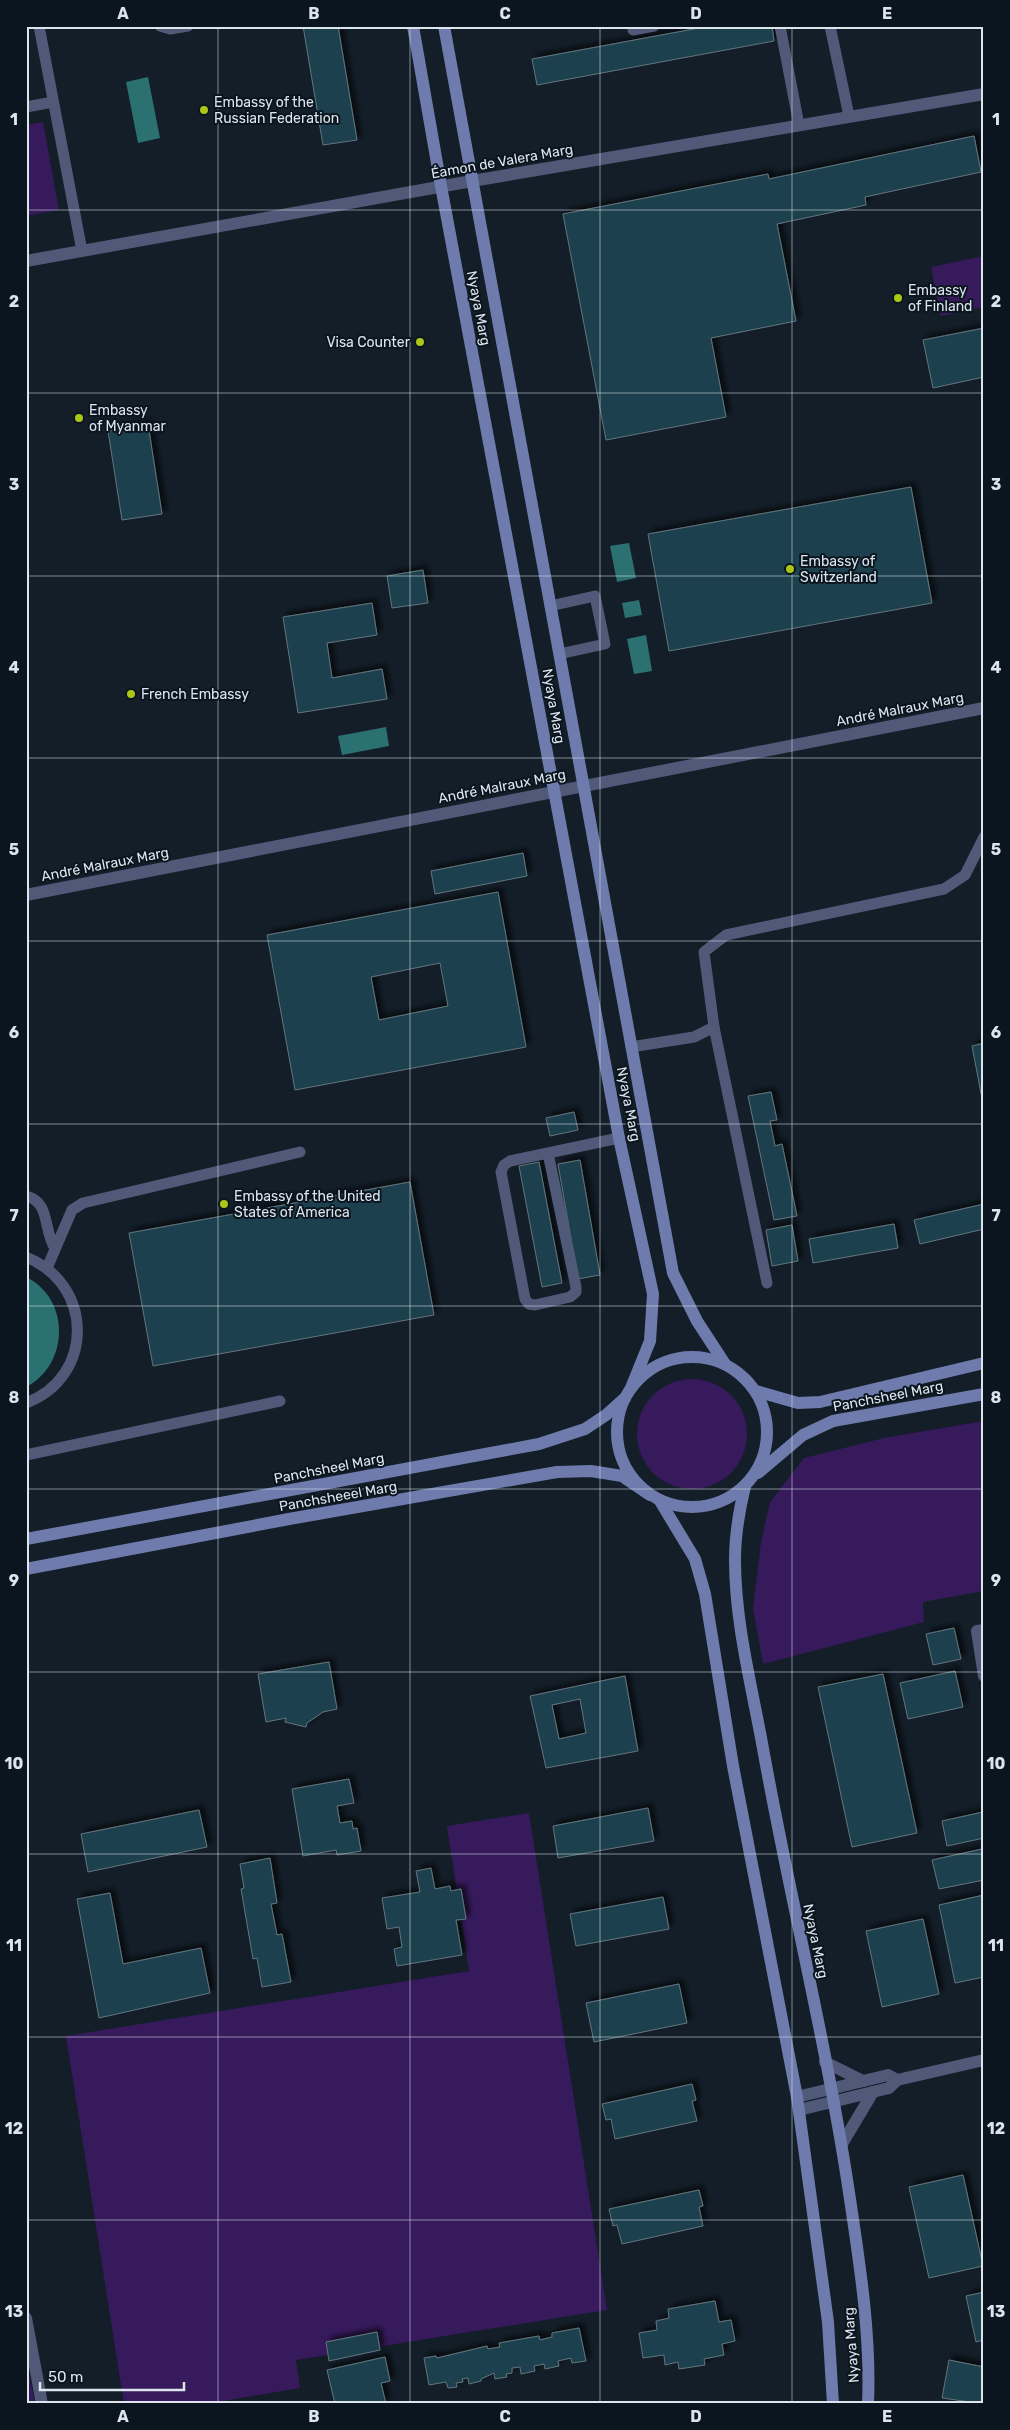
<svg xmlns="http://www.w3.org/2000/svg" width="1010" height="2430" viewBox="0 0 1010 2430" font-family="Rubik,sans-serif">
<defs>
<filter id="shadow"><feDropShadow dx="4.5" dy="-4.5" stdDeviation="2.5" flood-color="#0009"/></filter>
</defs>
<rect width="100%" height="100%" fill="#131e28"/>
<g fill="#361a5c">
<path d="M43,122L59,210L26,216V125Z"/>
<path d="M984,256V307L941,316L931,267Z"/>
<circle cx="692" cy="1434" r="55"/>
<path d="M984,1421V1591L923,1602L924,1622L763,1664L753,1608L761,1542L770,1502L804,1458L884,1438Z"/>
<path d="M529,1813L607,2310L296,2360L300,2388L206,2404H124L66,2036L469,1971L447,1826Z"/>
<path d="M26,2359L35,2404H26Z"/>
</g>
<g fill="#2c7172">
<path d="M148,77L160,138L138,143L126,82Z"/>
<path d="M629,543L636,578L617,582L610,546Z"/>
<path d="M639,600L642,615L625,618L622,603Z"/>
<path d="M646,635L652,671L634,674L627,639Z"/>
<path d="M386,727L389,746L342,755L338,736Z"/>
<path d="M26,1277C71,1299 69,1365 26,1387Z"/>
</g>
<g fill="#1e414d" stroke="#62757d" fill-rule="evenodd" filter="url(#shadow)">
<path d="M303,26H338L357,140L323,145Z"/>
<path d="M710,26H772L774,41L537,85L532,59Z"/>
<path d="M974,136L981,172L865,197L866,205L777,224L796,321L711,338L726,417L606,440L563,214L768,174L769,179Z"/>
<path d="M984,328V377L933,388L923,340Z"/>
<path d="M148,424L162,514L122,520L108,431Z"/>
<path d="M911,487L932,603L669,651L648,534Z"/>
<path d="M423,570L428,603L392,608L387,576Z"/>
<path d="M372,603L377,635L327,643L332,678L382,669L387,699L298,713L283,617Z"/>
<path d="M523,853L527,876L435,894L431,871Z"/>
<path d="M498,892L526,1047L295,1090L267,935ZM440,963L448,1006L379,1020L371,977Z"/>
<path d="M984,1043V1109L972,1046Z"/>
<path d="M771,1092L777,1120L770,1121L775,1146L782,1144L797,1216L774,1220L748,1096Z"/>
<path d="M574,1112L578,1130L550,1136L546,1118Z"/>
<path d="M580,1160L600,1275L578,1279L558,1164Z"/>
<path d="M539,1162L562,1283L542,1287L519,1166Z"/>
<path d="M410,1182L434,1315L153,1366L129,1233Z"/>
<path d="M984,1204V1229L920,1244L914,1220Z"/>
<path d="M894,1224L898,1248L813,1263L809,1239Z"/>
<path d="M792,1225L798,1261L772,1266L766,1230Z"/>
<path d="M954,1628L961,1659L933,1665L926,1634Z"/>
<path d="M329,1662L337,1709L323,1712L307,1723L306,1727L285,1722L286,1718L266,1722L258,1674Z"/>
<path d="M955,1671L963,1707L908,1719L900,1683Z"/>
<path d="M883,1674L917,1833L852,1847L818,1687Z"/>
<path d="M625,1676L638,1751L546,1768L530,1696ZM580,1699L586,1733L559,1739L552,1705Z"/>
<path d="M349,1779L354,1803L337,1806L340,1823L352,1821L353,1829L357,1828L361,1851L337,1855L336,1850L303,1856L292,1789Z"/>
<path d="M648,1808L654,1841L558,1858L553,1826Z"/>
<path d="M199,1810L207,1847L88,1872L81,1834Z"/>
<path d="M983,1812L984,1838L947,1846L942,1821Z"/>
<path d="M982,1849L984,1880L939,1889L932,1860Z"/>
<path d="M270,1858L277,1903L271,1904L277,1935L282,1934L291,1982L262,1987L257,1958L253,1959L241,1889L244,1888L240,1864Z"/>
<path d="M431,1868L435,1889L450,1886L451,1891L461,1889L466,1919L456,1920L462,1955L397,1966L394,1949L402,1947L399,1927L387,1929L382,1898L420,1892L416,1871Z"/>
<path d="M110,1893L123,1964L201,1948L210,1993L99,2018L77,1899Z"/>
<path d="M984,1895V1977L955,1983L939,1905Z"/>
<path d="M663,1897L669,1929L576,1946L570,1914Z"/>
<path d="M923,1919L939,1994L882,2007L866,1931Z"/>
<path d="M679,1984L687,2023L594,2042L586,2003Z"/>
<path d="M692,2084L696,2100L692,2101L697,2121L615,2139L611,2119L606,2120L602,2104Z"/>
<path d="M963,2175L983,2266L929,2278L909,2187Z"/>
<path d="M699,2190L703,2206L699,2207L703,2226L622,2244L617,2225L613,2226L609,2209Z"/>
<path d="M984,2292V2340L976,2342L966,2296Z"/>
<path d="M715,2301L719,2322L731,2320L735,2341L722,2344L724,2355L704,2359L705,2365L679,2369L678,2362L665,2365L664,2355L643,2358L639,2333L657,2330L656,2321L669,2318L668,2309Z"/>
<path d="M579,2328L586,2361L572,2363L571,2358L558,2361L559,2366L545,2369L544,2364L534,2366L535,2371L521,2374L520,2367L512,2368V2373L506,2374L507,2377L495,2379L494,2373L481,2379V2381L469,2384L468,2378L462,2379L463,2382L456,2383L457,2387L448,2388L446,2382L429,2385L424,2358L436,2356L437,2358L487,2346L488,2349L500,2347L499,2343L539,2336L540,2340L552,2337V2333Z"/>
<path d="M377,2332L380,2350L329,2361L326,2342Z"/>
<path d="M385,2357L390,2381L381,2383L386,2404H335L327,2370Z"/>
<path d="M949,2360L984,2367V2404L942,2398Z"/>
</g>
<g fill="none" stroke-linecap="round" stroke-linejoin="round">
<g stroke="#515978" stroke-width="11">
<path d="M39,26L82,251"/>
<path d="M160,26L170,29L188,26"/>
<path d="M780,26L799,125"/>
<path d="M830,26L849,116"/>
<path d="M633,30L654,26"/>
<path d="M26,107L53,102"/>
<path d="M550,606L595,596L605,644L559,654"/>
<path d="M714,1027L767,1283"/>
<path d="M631,1047L694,1037L714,1027L704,952L726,935L944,889L965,875L984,837"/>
<path d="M548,1153L576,1287V1292L570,1297L535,1305L529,1304L525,1299L501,1172L504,1165L510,1161L619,1138"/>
<path d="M26,1196C51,1202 43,1231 55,1248"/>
<path d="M26,1257C94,1284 95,1377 26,1403"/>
<path d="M47,1268L72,1210L83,1203L300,1152"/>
<path d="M26,1455L280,1401"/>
</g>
<g stroke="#515978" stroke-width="12">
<path d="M26,261L472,181L984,94"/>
<path d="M26,895L984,708"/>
<path d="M984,1630L977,1631L984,1676"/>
<path d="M825,2062L863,2081"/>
<path d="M797,2097L888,2075L897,2080"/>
<path d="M799,2110L889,2088L897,2080L984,2060"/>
<path d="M842,2144L873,2092"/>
<path d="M26,2318L42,2404"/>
</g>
<g stroke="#6e7bac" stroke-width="12">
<path d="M413,26L441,186L619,1138L653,1294L650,1341L631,1388"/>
<path d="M444,26L673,1273L697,1321L725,1364"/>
<circle cx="692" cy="1432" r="75"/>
<path d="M756,1391L798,1403L820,1402L984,1363"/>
<path d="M758,1473L803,1435L833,1421L984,1394"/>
<path d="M745,1486C739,1511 735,1535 735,1560C735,1625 753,1691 764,1754C791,1903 828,2050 850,2199C860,2266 871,2336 868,2404"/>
<path d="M660,1501L695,1559L705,1594L733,1766L797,2097L828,2322L833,2404"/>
<path d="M26,1539L539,1444L585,1429L606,1415L625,1398"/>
<path d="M26,1569L289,1519L557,1472L591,1471L622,1476L650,1495"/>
</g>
</g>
<path fill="none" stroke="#dde5ec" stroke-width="1" stroke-opacity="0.55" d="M218,26V2404M410,26V2404M600,26V2404M792,26V2404M26,210H984M26,393H984M26,576H984M26,758H984M26,941H984M26,1124H984M26,1306H984M26,1489H984M26,1672H984M26,1854H984M26,2037H984M26,2220H984"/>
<g fill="#abc616" stroke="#0a151f" stroke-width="2">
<circle cx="204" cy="110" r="5"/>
<circle cx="898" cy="298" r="5"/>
<circle cx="420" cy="342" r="5"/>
<circle cx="79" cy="418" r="5"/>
<circle cx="790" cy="569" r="5"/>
<circle cx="131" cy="694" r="5"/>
<circle cx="224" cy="1204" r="5"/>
</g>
<g text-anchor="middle" stroke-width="4" stroke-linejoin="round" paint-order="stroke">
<g font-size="14" fill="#dde5ec" stroke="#0a151f" text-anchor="start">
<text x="214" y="107">Embassy of the<tspan x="214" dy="16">Russian Federation</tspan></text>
<text x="908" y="295">Embassy<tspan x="908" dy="16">of Finland</tspan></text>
<text x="410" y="347" text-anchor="end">Visa Counter</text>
<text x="89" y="415">Embassy<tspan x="89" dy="16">of Myanmar</tspan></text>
<text x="800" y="566">Embassy of<tspan x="800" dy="16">Switzerland</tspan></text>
<text x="141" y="699">French Embassy</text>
<text x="234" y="1201">Embassy of the United<tspan x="234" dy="16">States of America</tspan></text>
</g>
<g font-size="14" fill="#dde5ec" stroke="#0a151f">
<text transform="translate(502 161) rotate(-10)" y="5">Éamon de Valera Marg</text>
<text transform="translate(479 308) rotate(79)" y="5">Nyaya Marg</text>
<text transform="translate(554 706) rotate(80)" y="5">Nyaya Marg</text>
<text transform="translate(900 709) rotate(-11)" y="5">André Malraux Marg</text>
<text transform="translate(502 786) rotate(-11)" y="5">André Malraux Marg</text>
<text transform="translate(105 864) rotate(-11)" y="5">André Malraux Marg</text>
<text transform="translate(629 1104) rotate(79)" y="5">Nyaya Marg</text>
<text transform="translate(888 1396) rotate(-11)" y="5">Panchsheel Marg</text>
<text transform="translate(329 1468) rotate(-11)" y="5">Panchsheel Marg</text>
<text transform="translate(338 1496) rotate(-10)" y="5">Panchsheeel Marg</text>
<text transform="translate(816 1941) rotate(78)" y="5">Nyaya Marg</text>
<text transform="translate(851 2345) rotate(-94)" y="5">Nyaya Marg</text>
</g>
</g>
<rect width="1010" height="2430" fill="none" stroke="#0a151f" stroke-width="55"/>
<path d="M40 2382v8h144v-8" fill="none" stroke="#dde5ec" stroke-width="2.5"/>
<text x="48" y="2382" font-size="15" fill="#dde5ec" stroke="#0a151f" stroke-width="4" paint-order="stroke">50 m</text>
<rect x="28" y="28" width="954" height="2374" fill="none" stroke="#dde5ec" stroke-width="2"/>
<g font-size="16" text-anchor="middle" font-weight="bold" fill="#dde5ec">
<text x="123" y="19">A</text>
<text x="314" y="19">B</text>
<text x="505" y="19">C</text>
<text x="696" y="19">D</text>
<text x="887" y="19">E</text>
<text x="14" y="125">1</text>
<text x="996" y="125">1</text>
<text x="14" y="307">2</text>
<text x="996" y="307">2</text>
<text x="14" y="490">3</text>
<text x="996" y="490">3</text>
<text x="14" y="673">4</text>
<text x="996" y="673">4</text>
<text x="14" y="855">5</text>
<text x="996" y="855">5</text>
<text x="14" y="1038">6</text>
<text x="996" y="1038">6</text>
<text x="14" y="1221">7</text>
<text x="996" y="1221">7</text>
<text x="14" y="1403">8</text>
<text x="996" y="1403">8</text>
<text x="14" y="1586">9</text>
<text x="996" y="1586">9</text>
<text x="14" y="1769">10</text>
<text x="996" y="1769">10</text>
<text x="14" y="1951">11</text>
<text x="996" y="1951">11</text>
<text x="14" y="2134">12</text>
<text x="996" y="2134">12</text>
<text x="14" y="2317">13</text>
<text x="996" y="2317">13</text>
<text x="123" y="2422">A</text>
<text x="314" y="2422">B</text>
<text x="505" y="2422">C</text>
<text x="696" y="2422">D</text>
<text x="887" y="2422">E</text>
</g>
</svg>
